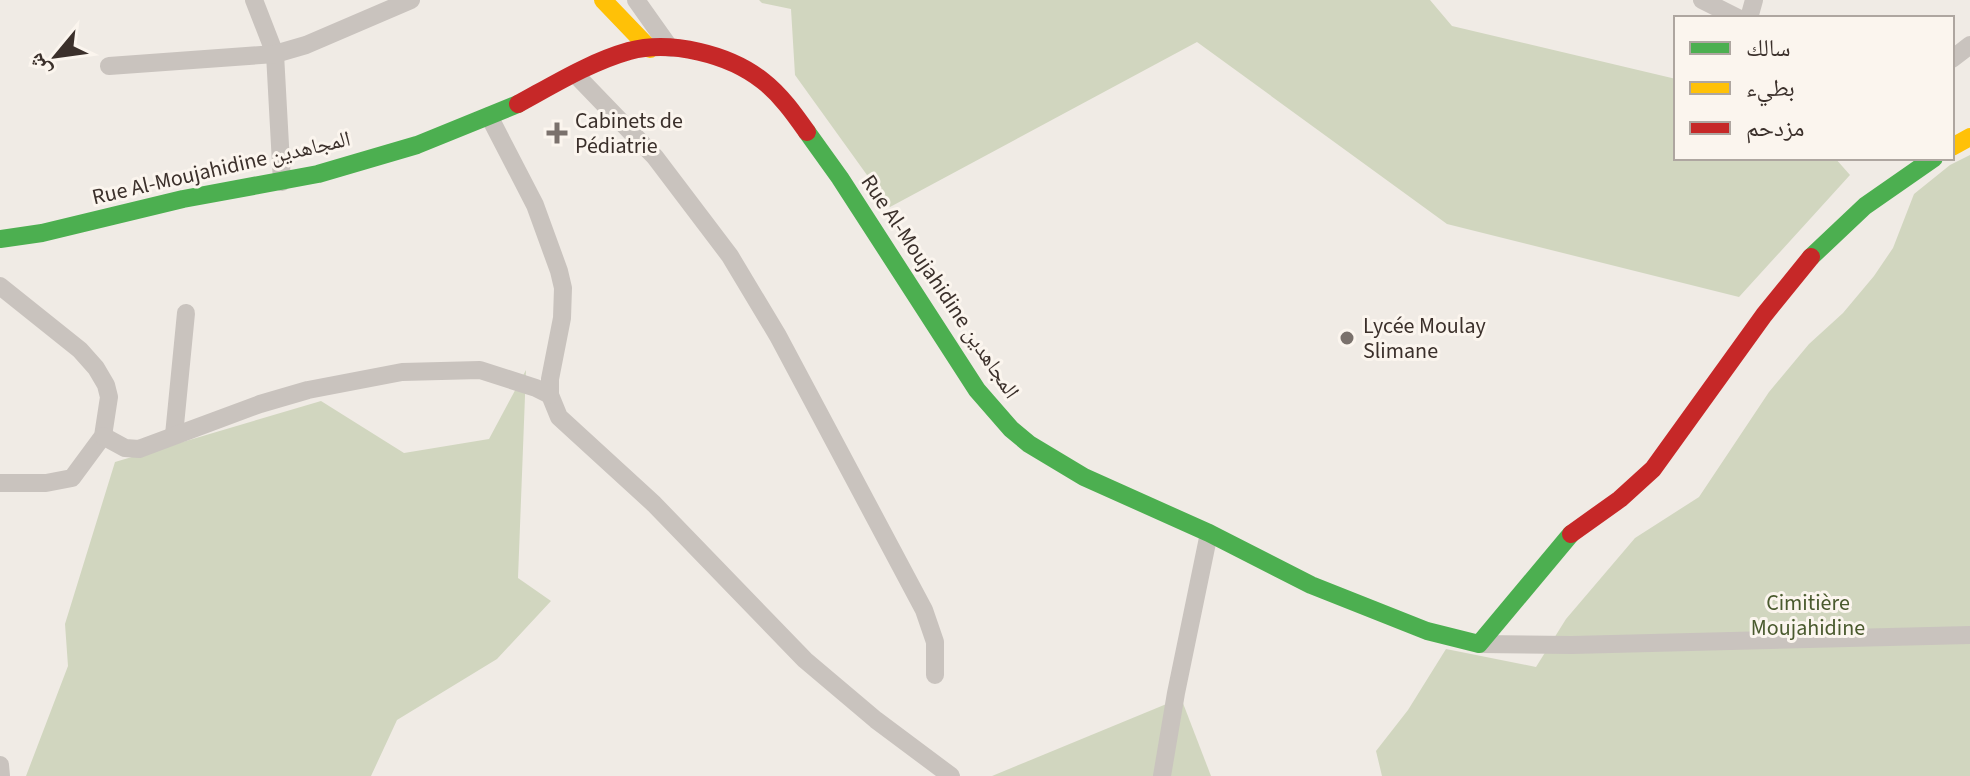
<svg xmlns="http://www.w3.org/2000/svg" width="1970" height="776" viewBox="0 0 1970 776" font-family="'Source Sans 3','Noto Naskh Arabic',sans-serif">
<rect width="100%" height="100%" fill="#f0ebe5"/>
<g fill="#d1d6bf">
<path d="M759,0H1430L1452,26L1676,79V158H1835L1850,175L1739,297L1447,224L1197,42L890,207L795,75L791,9L762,3Z"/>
<path d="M1970,155V776H1382L1376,751L1408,710L1446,649L1536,667L1566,619L1635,538L1699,497L1769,392L1809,344L1843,313L1874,276L1893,248L1914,194L1950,165Z"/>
<path d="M526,370L518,578L551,601L497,659L397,720L371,776H26L68,666L65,624L115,462L321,401L404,453L489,439Z"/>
<path d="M1181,698L1211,776H992Z"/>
</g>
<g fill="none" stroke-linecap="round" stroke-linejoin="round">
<g stroke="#c9c3be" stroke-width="18">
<path d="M254,0L275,54L282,182"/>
<path d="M636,0L670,48"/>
<path d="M1702,0L1738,18"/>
<path d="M1749,18L1754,0"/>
<path d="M1952,59L1970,45"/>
<path d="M109,66L275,54L306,45L411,0"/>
<path d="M575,74L655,157L730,256L778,336L924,610L935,642V675"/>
<path d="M489,116L535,205L559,271L563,288L562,318L550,379V395L559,417L654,504L805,660L876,720L951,776"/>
<path d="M0,286L80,350L96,368L106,385L109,397L103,436L72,478L46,483H0"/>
<path d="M174,435L186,313"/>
<path d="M103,436L125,448L139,449L260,404L308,390L402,372L480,370L536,388L550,395"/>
<path d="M1479,644L1572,645L1970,635"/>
<path d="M0,765L1,776"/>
<path d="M1162,776L1176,693L1209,533"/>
</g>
<g stroke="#4caf50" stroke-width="18">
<path d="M807,132L840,178L977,390L1011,429L1029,444L1084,477L1209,533L1311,585L1427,631L1479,644L1571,534"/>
<path d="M0,239L42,233L183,199L318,174L417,145L518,104"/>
<path d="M1811,257L1865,206L1934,158"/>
</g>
<g stroke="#ffc107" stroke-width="18">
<path d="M603,0L650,49"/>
<path d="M1952,147L1970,137"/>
</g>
<g stroke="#c62828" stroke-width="18">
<path d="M518,104C553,85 590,62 629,51C671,40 729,54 763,81C781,95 795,115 807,132"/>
<path d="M1571,534L1620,499L1653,469L1764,315L1811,257"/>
</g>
</g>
<g fill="#7a716c" stroke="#fbf5ee" stroke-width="3">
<path d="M553 121h8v8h8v8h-8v8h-8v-8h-8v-8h8z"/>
<circle cx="1347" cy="338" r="8"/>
</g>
<g text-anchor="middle" stroke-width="6" stroke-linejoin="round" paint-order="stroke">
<g font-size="22" fill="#3b302b" stroke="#fbf5ee" text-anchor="start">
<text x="575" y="128">Cabinets de<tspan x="575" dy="25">Pédiatrie</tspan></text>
<text x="1363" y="333">Lycée Moulay<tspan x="1363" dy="25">Slimane</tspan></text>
</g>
<g font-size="22" fill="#3b302b" stroke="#fbf5ee">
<text transform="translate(221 167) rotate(-13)" y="8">Rue Al-Moujahidine المجاهدين</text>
<text transform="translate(941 286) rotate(56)" y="8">Rue Al-Moujahidine المجاهدين</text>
</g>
<g font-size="22" fill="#4a5a2e" stroke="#fbf5ee">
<text x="1808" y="610">Cimitière<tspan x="1808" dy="25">Moujahidine</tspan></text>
</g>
</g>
<rect x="1674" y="16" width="280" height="144" fill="#fbf5ee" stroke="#aea6a0" stroke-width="2"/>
<rect x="1690" y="42" width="40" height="12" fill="#4caf50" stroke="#aea6a0" stroke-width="2"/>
<text x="1746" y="56" font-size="24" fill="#3b302b">سالك</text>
<rect x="1690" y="82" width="40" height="12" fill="#ffc107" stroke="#aea6a0" stroke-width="2"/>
<text x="1746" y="96" font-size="24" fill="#3b302b">بطيء</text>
<rect x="1690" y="122" width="40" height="12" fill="#c62828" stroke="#aea6a0" stroke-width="2"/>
<text x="1746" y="136" font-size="24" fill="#3b302b">مزدحم</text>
<g transform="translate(56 56) rotate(241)" stroke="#fbf5ee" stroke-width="6" paint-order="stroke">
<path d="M0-6L14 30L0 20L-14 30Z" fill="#3b302b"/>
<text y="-12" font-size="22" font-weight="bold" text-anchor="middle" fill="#3b302b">ش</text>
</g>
</svg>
